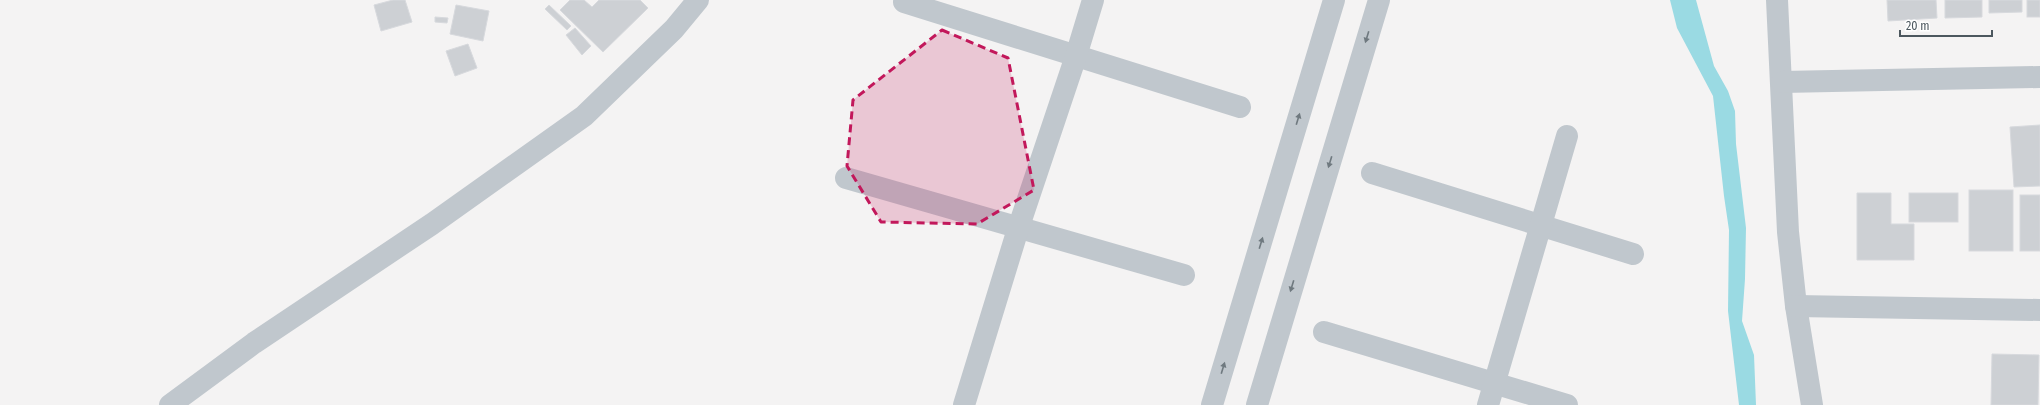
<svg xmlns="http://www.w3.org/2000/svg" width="2040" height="405" viewBox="0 0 2040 405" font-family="'Fira Sans Condensed',sans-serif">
<rect width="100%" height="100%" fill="#f4f3f3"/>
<path fill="#9adae3" d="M1670,0H1696L1714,66L1728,91L1735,111L1736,144L1746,228L1745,279L1742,321L1754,355L1756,405H1739L1728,311L1729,230L1724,196L1713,96L1677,28Z"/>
<g fill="#cdd0d4" stroke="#d7d9dd">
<path d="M393,0H405L412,22L381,31L374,5Z"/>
<path d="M570,0H584L592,7L599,0H640L648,8L603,52L560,10Z"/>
<path d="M1887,0H1936L1937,18L1888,21Z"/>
<path d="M1945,0H1982V17L1945,18Z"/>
<path d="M1989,0H2022V12L1989,13Z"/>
<rect x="2027" y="0" width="13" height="17"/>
<path d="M456,5L489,11L483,41L450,34Z"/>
<path d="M549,5L571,26L567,30L545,9Z"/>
<path d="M435,17L448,18L447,23L435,22Z"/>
<path d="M575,28L591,46L582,55L566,35Z"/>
<path d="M468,44L477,68L455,76L446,51Z"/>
<path d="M2040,125V186L2014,187L2010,127Z"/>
<rect x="1969" y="190" width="44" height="61"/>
<path d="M1857,193H1891V224H1914V260H1857Z"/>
<rect x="1909" y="193" width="49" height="29"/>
<rect x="2020" y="195" width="20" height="56"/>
<path d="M1992,354L2039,355L2038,405H1991Z"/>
</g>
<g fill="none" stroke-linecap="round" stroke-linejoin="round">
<g stroke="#c0c7cd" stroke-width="22">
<path d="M1777,0L1788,232L1796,306L1812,405"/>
<path d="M904,2L1240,107"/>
<path d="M1782,82L2040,77"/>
<path d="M1372,173L1633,254"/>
<path d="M846,178L1184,275"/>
<path d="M1796,306L2040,310"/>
<path d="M1324,332L1567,405"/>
<path d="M170,405L254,343L432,224L584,116L674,29L698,0"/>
<path d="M964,405L1018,229L1076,56L1093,0"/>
<path d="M1212,405L1334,0"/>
<path d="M1257,405L1379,0"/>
<path d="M1488,405L1567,136"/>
</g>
</g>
<defs><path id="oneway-solid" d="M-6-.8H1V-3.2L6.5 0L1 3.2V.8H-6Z"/></defs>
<g fill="#6f797f">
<use href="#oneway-solid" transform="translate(1367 37) rotate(107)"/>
<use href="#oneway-solid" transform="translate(1298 119) rotate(-73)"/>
<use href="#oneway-solid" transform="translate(1330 162) rotate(107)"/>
<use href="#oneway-solid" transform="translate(1261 243) rotate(-73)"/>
<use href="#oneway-solid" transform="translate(1292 286) rotate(107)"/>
<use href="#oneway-solid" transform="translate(1223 368) rotate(-73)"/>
</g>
<path fill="#c2185b" fill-opacity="0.2" stroke="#c2185b" stroke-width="3" stroke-dasharray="8 5" stroke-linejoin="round" d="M942,30L1008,58L1034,190L977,224L881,222L847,166L853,100Z"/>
<path d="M1900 30v6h92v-6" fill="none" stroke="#4c575e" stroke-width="2"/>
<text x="1906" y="30" font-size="12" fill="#4c575e" stroke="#ffffff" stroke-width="3" paint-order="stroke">20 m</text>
</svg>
